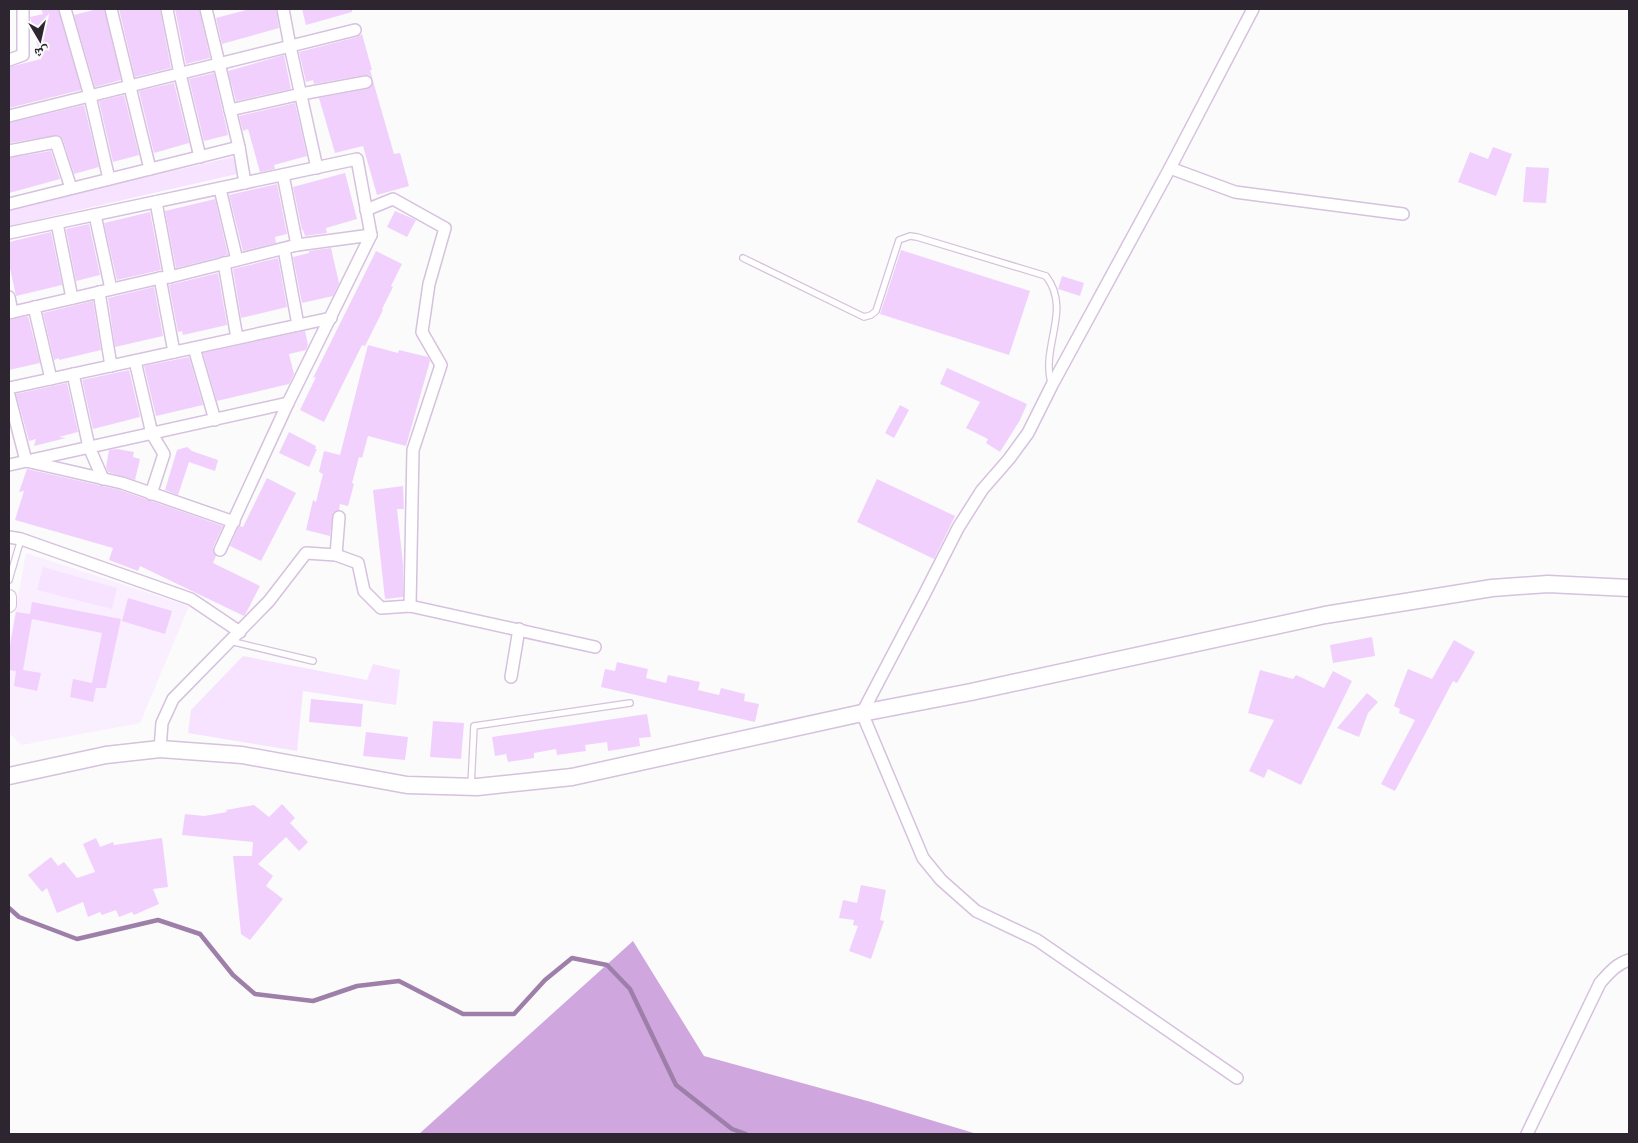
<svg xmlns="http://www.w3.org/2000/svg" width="1638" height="1143" viewBox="0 0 1638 1143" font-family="Lora,'Noto Naskh Arabic',serif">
<rect width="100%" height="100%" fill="#fbfbfb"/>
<path fill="#faeffe" d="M26,553L189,606L140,723L22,745L9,733V646Z"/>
<g fill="#f7e3ff">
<path d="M233,157L237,174L9,226V208Z"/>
<path d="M43,567L117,588L112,609L37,590Z"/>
<path d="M243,656L367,680L373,664L400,670L396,705L303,691L297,751L188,733L191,710Z"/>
</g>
<path fill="#cfa7de" d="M633,941L704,1056L871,1102L977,1134H419Z"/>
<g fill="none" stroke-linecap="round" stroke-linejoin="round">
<path stroke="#9e7fa9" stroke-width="4.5" d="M9,908L19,917L77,939L158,920L200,934L233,975L255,994L313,1001L357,986L399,981L463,1014H514L545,980L572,958L607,965L630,989L676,1085L732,1129L746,1134"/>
</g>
<g fill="#f1d0fd">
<path d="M41,9H58L81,90L9,108V67L41,59L30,17L43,14Z"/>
<path d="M97,9H104L121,80L95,87L74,15Z"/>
<path d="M119,9H160L171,68L135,77Z"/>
<path d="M175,9H199L210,58L186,64Z"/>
<path d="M250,9H276L279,28L222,44L216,18Z"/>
<path d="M302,9H352V12L306,25Z"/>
<path d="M362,34L372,70H370L373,80L369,75H365L314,84L313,80L306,82L299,52L357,37Z"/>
<path d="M284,55L291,89L236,101L228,71Z"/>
<path d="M214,73L228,135L204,141L189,79Z"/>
<path d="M373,81L394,154L400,153L409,186L377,195L363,146L335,153L319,98L367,89L371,87Z"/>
<path d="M174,83L189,143L154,153L139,91Z"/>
<path d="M124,95L139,155L113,162L99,101Z"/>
<path d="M295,103L307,156L274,165L275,169L260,172L248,129L243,131L239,116Z"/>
<path d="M84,105L99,167L74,174L63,140L58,135L9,143V123Z"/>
<path d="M1493,147L1512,154L1496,196L1458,182L1470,152L1488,159Z"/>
<path d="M51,151L60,179L9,193V158Z"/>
<path d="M1526,167L1549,168L1546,203L1523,202Z"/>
<path d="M345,173L357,219L326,228L327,233L305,236L303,230H302L293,187Z"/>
<path d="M277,184L287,234L275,237L276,243L243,251L229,195Z"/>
<path d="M215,199L228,255L176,268L165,211Z"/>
<path d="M395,211L416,220L407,237L387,227Z"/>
<path d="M150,212L161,270L117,280L104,223Z"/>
<path d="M89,224L100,275L76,281L66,229Z"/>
<path d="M51,232L62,285L16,296L9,264V242Z"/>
<path d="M331,248L339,283L333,296L302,303L293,257L309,253V251Z"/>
<path d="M901,250L1030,291L1009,355L880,314Z"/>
<path d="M376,251L402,264L391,286L393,287L382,309L383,310L365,346L362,345L324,422L300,410L316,377L313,378Z"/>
<path d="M278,258L287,307L241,318L233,269Z"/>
<path d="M218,273L227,325L183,335L182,331L178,332L169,285Z"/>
<path d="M1062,276L1084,283L1080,296L1058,289Z"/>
<path d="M154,287L163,336L115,347L108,298Z"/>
<path d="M93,301L101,350L59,360V358L54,360L43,313Z"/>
<path d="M28,316L40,363L9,370V320Z"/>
<path d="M305,331L308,345L306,350L289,354L294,374L289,384L217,401L203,353Z"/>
<path d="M368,345L398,353L399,350L428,357L430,361L406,446L368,436L362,458L359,457L352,483L354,484L348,506L340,504L339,510L333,513L330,536L306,530L313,500L316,502L323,474L319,472L324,451L340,455Z"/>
<path d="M189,357L203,405L156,416L144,366Z"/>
<path d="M947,368L1027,404L1020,420L1000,452L986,443L988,439L966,428L980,402L940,384Z"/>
<path d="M129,370L140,417L93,429L82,380Z"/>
<path d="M67,383L78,432L59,437L66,438L34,446L36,439L29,441L16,394Z"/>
<path d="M900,405L909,410L894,438L885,433Z"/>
<path d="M289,432L316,446L315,449H317L309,467L279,453Z"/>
<path d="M187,447L192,451L218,460L215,471L189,462L178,495L165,490L177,450Z"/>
<path d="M117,449L134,452L133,457L140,459L135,480L108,472L106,467L109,450Z"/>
<path d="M27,469L120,490L223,526L213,547V551L216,556L213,563L260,586L246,613L244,616L140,566L138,571L109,560L113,548L15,520L24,491L19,492Z"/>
<path d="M267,478L296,493L261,561L230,546L238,528L240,526L243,527Z"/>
<path d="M877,479L955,516L934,559L857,522Z"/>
<path d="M403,486L404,509H397L403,564V597L385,599L373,490Z"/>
<path d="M128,598L172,611L165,634L122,621Z"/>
<path d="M32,602L121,619L106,688H96L93,702L70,697L73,679L92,683L102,633L32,619L23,670L41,673L37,691L14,686L16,671L9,670V651L16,612L30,614Z"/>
<path d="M1372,637L1375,656L1333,663L1330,645Z"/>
<path d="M1454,640L1475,652L1457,683L1453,681L1395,791L1381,784L1415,720L1399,713L1400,709L1394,706L1400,689L1408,669L1432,679Z"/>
<path d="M617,662L648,669L646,678L666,683L668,675L700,682L698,690L719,695L721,688L745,694L744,701L759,704L755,722L601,687L605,669L615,671Z"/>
<path d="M1260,670L1293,679L1296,675L1324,688L1333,671L1352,681L1301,785L1268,769L1264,778L1249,771L1274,720L1248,713Z"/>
<path d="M1367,693L1378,702L1368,713L1359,737L1337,728Z"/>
<path d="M311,699L363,704L361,727L309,722Z"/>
<path d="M647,714L651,737L639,738L640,746L608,751L607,742L585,745L586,751L557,755L556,749L534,753V758L508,762L506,754L495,756L492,737Z"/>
<path d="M433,721L464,723L461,759L430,757Z"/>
<path d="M366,732L408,737L405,760L363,756Z"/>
<path d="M282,804L295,818L290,823L308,842L299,851L286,837L258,864L273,876L266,886L283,899L250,940L241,934L233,856H252L253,842L182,835L185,814L204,816L227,812L226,810L254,805L269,817Z"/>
<path d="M96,838L100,847L113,842L114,845L162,838L168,887L153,889L159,904L134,915L132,912L119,917L116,910L102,915L100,912L88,917L83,902L57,913L47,888L42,892L28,875L51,857L58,866L64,862L77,878L95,872L83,844Z"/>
<path d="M861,885L886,890L880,920L884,921L871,959L849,951L858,926L853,925L854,920L839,918L843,900L857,903Z"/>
</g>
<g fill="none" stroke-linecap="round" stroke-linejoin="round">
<g stroke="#d6c1de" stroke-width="8">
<g id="service">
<path d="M743,258L864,317L871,315L876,311L899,240L910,236L917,237L1046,276C1072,310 1041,345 1051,383"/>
<path d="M9,580L21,539"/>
<path d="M230,641L313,661"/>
<path d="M471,786L474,726L630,703"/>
</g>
</g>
<g stroke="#d6c1de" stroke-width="14">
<g id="minor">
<path d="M65,9L90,96L109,179"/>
<path d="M111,9L150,169"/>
<path d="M167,9L180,74L200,157"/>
<path d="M206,9L239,147L245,183"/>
<path d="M283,9L290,46L317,168"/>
<path d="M9,60L23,55V9"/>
<path d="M230,110L301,94L366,82"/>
<path d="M9,116L355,30"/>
<path d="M9,151L56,142L71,188"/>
<path d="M1170,168L1235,192L1403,214"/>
<path d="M283,175L297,245"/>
<path d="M220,189L237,260"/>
<path d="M156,202L170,277"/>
<path d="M9,204L239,147"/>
<path d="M366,210L393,199L445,228L429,284L422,332L441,365L413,450L410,606"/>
<path d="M95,215L111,289"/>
<path d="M57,223L72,298"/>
<path d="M9,233L357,159L371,235L288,403L220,550"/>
<path d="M284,249L298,325"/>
<path d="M224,263L237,338"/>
<path d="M160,278L174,352"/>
<path d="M99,292L111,366"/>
<path d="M9,297L12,312"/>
<path d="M34,307L51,379"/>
<path d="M9,313L160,278L170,277L297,245L371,235"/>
<path d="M194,348L215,420"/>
<path d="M135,361L152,434L164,454L151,494"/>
<path d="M73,374L89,447L103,479"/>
<path d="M9,388L331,318"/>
<path d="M9,395L26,461L122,483L234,522"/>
<path d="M9,465L288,403"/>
<path d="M9,537L21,539L191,599L240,632"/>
<path d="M336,555L339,517"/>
<path d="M511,677L519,629"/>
<path d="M160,749L162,723L173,699L269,601L306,553L336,555L358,563L364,591L381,608L410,606L595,647"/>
<path d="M1237,1078L1037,940L976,911L941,880L923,858L862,713L924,595L958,528L982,490L1009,459L1028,433L1052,385L1170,168L1253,9"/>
<path d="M1527,1134L1600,983C1609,973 1616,964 1629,960"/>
</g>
</g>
<g stroke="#d6c1de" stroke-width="16">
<path id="tertiary" d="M9,597V605"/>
</g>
<g stroke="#d6c1de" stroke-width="19">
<path id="secondary" d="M9,776L106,755L160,749L242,755L407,785L477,787L572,777L862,713L971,692L1325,615L1492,588L1548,584L1629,588"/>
</g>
<use href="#service" stroke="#fff" stroke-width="5.5"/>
<use href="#minor" stroke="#fff" stroke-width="11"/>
<use href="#tertiary" stroke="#fff" stroke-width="14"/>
<use href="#secondary" stroke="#fff" stroke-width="16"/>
</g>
<rect width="1638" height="1143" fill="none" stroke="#2d2530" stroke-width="20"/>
<g transform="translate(40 40) rotate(171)" stroke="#fbfbfb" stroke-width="4" paint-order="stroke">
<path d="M0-4L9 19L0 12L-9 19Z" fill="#2d2530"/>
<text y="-8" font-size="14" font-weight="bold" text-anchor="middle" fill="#2d2530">ش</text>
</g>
</svg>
